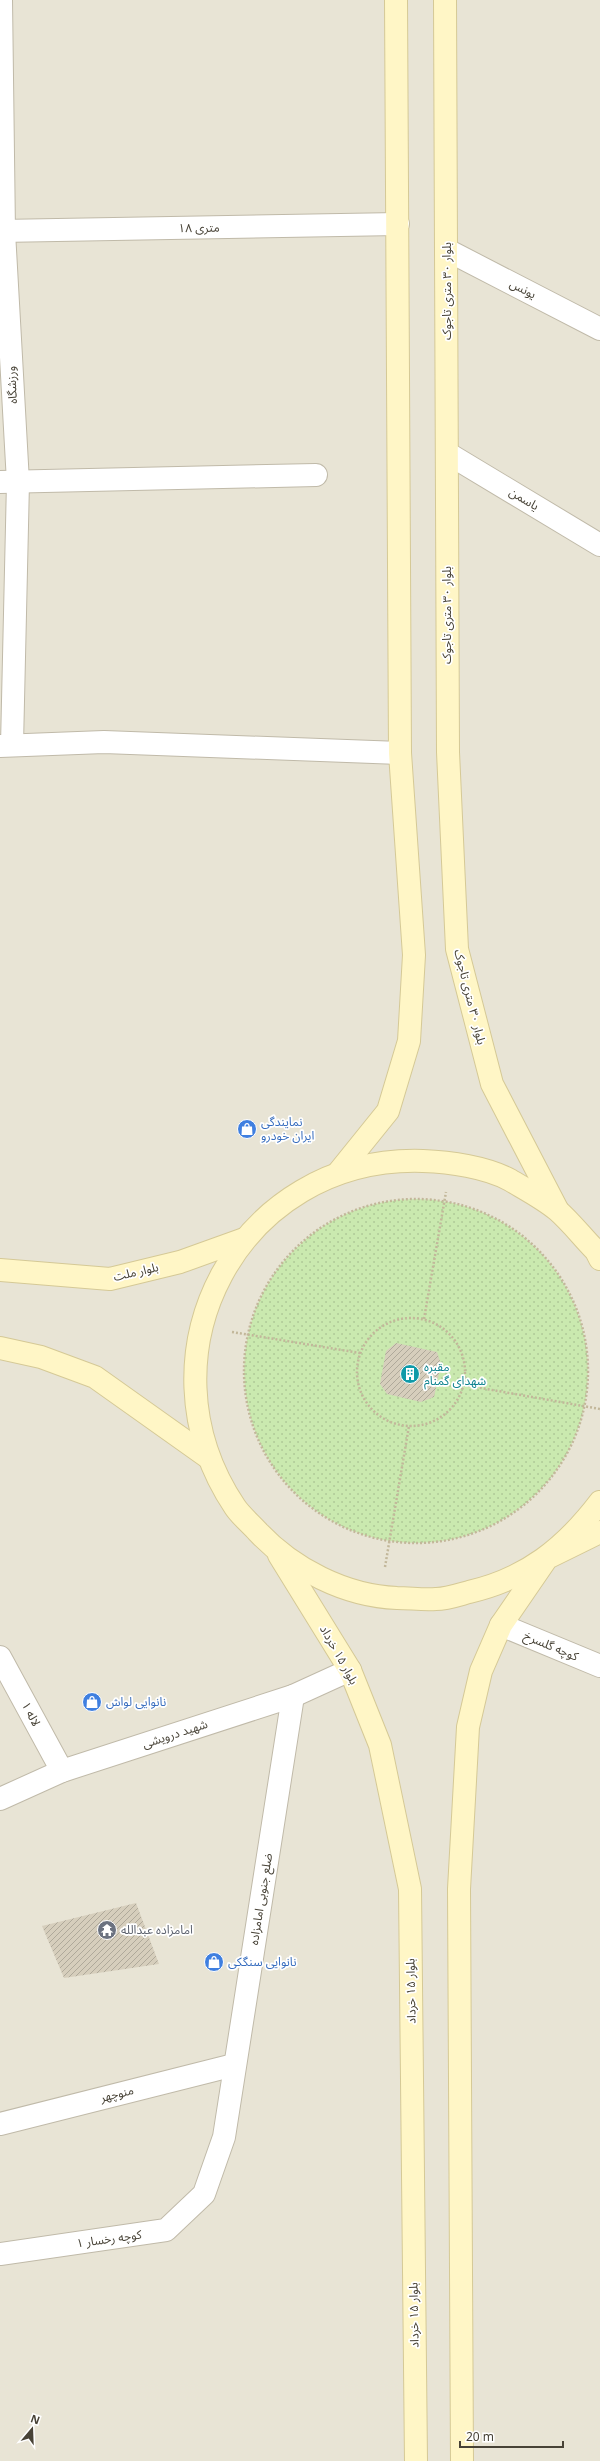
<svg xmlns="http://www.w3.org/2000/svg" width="600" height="2461" viewBox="0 0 600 2461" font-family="'Noto Sans','Noto Sans Arabic',sans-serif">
<defs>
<pattern id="grass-dots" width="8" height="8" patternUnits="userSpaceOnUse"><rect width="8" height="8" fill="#cae9af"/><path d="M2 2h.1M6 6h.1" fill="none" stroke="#afc997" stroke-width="1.8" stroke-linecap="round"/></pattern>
<pattern id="building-hatch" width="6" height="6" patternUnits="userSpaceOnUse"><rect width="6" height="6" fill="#d6cebc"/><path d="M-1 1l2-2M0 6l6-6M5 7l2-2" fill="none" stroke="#afa99a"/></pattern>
</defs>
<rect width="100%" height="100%" fill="#f4f1e7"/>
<rect fill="#e8e4d5" x="0" y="0" width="600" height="2461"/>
<circle fill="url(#grass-dots)" cx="416" cy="1371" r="172"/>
<g fill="url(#building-hatch)">
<path d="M396,1343L437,1352L441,1364L434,1397L421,1402L387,1394L380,1384L386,1351Z"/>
<path d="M136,1903L159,1964L64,1978L42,1926Z"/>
</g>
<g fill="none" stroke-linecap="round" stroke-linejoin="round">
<g stroke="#c0baa9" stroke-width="24">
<g id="minor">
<path d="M1,0L4,232L18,482L12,745"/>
<path d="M0,231L398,224"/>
<path d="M447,250L600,329"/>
<path d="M447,453L600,545"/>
<path d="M0,482L316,475"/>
<path d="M0,746L104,742L400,753"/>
<path d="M501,1625L600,1666"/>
<path d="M0,1657L62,1771"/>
<path d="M0,2124L234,2065"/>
<path d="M0,2254L166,2230L204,2194L224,2137L293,1696"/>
</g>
</g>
<g stroke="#c0baa9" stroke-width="24">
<path id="tertiary" d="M0,1799L62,1771L293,1696L350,1670"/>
</g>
<g stroke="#d5c996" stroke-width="24">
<g id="secondary">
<path d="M445,0L448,752L457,949L492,1084L557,1209"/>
<path d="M338,1173L388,1111L409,1041L414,955L400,753L396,0"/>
<path d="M600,1259L596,1251C583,1238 571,1222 557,1210C544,1199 525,1189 510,1180C486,1167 450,1162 423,1161C239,1155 133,1355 235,1507C241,1516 251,1524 258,1532C293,1569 345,1596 397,1598C410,1598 423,1600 436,1599C447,1599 458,1595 469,1592C526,1579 565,1548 600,1502"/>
<path d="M0,1270L110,1279L180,1262L244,1239"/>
<path d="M0,1348L41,1357L95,1377L209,1458"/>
<path d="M279,1555L350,1670L380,1745L410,1889L416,2461"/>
<path d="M462,2461L459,1889L468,1727L481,1671L501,1625L547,1558L600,1532"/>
</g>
</g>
<g stroke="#c2b79a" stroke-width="2.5" stroke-dasharray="2 2" stroke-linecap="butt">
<circle cx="416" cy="1371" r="172"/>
<circle cx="411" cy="1372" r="54"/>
<path d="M424,1319L446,1192"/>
<path d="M232,1332L360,1353"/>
<path d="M464,1385L600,1409"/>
<path d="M385,1567L409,1426"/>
</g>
<use href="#minor" stroke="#fff" stroke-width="22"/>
<use href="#tertiary" stroke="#fff" stroke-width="22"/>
<use href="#secondary" stroke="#fff6c6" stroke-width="22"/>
</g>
<defs>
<g id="shop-disc" transform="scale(1)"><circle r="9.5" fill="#3f7fe0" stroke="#fff"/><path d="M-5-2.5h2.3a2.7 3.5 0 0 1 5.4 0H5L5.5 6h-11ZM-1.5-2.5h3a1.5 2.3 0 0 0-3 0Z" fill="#fff"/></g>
<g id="building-disc" transform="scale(1)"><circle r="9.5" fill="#0f9aa8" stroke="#fff"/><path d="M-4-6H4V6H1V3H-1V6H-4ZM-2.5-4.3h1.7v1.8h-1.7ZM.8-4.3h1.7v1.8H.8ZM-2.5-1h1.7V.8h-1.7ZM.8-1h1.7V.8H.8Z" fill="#fff"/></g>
<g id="temple-disc" transform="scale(1)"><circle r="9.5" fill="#6b7280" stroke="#fff"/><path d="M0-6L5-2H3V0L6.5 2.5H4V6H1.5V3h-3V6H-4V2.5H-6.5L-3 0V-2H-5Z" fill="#fff"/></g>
</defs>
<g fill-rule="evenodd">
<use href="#shop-disc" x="247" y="1129"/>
<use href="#building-disc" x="410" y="1374"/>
<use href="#shop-disc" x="92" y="1702"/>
<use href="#temple-disc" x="107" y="1930"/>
<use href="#shop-disc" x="214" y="1962"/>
</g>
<g text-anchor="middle" stroke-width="3.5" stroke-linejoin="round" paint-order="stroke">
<g font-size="12" fill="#474236" stroke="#fff">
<text transform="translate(199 228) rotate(-1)" y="4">۱۸ متری</text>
<text transform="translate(523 289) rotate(27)" y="4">یونس</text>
<text transform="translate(447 291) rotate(-90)" y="4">بلوار ۳۰ متری تاجوک</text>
<text transform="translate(12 385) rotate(-93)" y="4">ورزشگاه</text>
<text transform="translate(524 499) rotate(31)" y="4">یاسمن</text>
<text transform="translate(447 615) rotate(-90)" y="4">بلوار ۳۰ متری تاجوک</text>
<text transform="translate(470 997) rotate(76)" y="4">بلوار ۳۰ متری تاجوک</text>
<text transform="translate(136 1272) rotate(-13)" y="4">بلوار ملت</text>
<text transform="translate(551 1646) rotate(23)" y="4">کوچه گلسرخ</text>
<text transform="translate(339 1655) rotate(61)" y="4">بلوار ۱۵ خرداد</text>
<text transform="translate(31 1714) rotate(62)" y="4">لاله ۱</text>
<text transform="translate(175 1734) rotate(-18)" y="4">شهید درویشی</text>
<text transform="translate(261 1899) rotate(-81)" y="4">ضلع جنوبی امامزاده</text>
<text transform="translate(411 1991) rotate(-91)" y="4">بلوار ۱۵ خرداد</text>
<text transform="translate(117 2094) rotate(-14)" y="4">منوچهر</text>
<text transform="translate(109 2239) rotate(-8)" y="4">کوچه رخسار ۱</text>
<text transform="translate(414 2315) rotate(-91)" y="4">بلوار ۱۵ خرداد</text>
</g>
<g font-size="12" fill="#366cbe" stroke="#fff" text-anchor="start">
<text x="261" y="1126">نمایندگی<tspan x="261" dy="14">ایران خودرو</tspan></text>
<text x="106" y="1706">نانوایی لواش</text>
<text x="228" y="1966">نانوایی سنگکی</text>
</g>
<g font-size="12" fill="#0d838f" stroke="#fff" text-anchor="start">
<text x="424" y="1371">مقبره<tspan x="424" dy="14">شهدای گمنام</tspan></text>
</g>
<g font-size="12" fill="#5b616d" stroke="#fff" text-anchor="start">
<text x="121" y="1934">امامزاده عبدالله</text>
</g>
</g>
<g transform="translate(32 2429) rotate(19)" stroke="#ffffff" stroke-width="3" paint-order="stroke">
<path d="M0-3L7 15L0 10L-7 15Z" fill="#474236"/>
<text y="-6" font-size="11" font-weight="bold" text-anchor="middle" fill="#474236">N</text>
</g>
<path d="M460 2441v6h103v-6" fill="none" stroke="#474236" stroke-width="2"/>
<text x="466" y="2441" font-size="12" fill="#474236" stroke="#ffffff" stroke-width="3" paint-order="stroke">20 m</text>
</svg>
